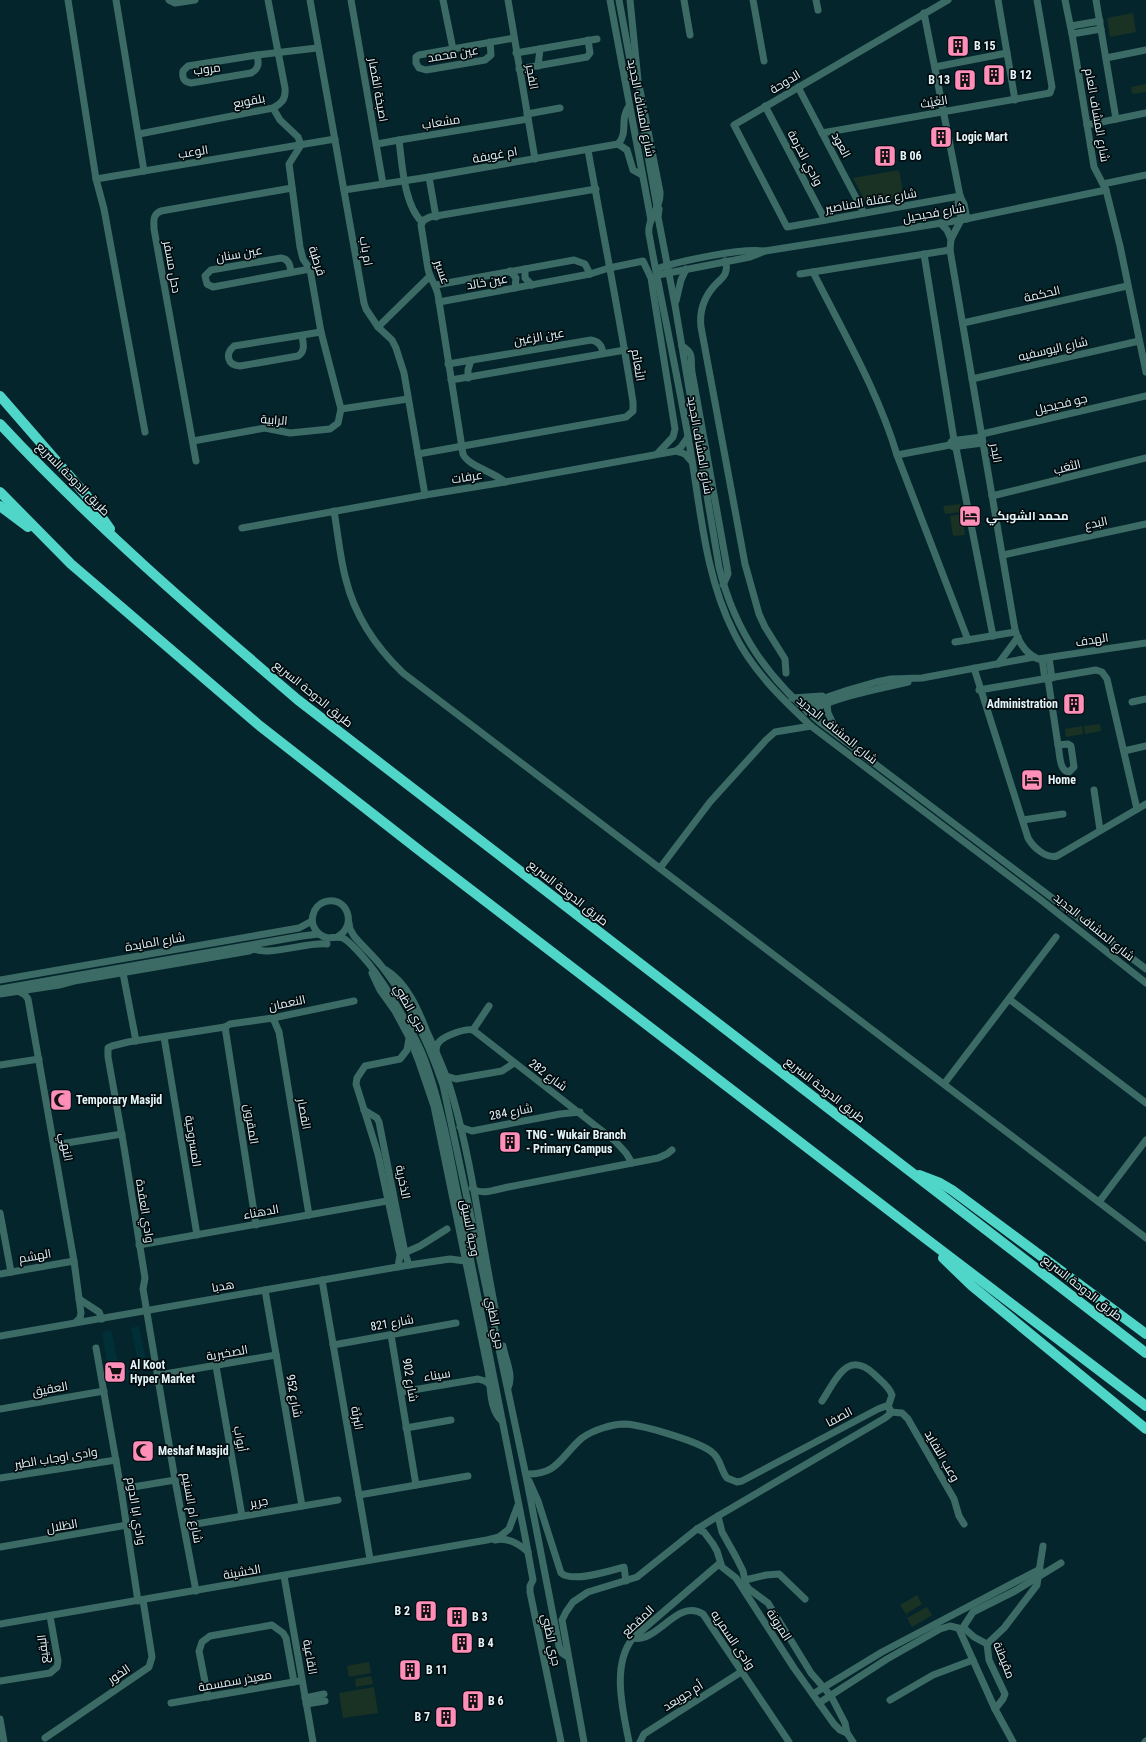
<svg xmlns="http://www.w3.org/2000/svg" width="1146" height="1742" viewBox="0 0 1146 1742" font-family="'Roboto Condensed',Cairo,sans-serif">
<rect width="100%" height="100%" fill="#04252c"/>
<g fill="#002f38">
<path d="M139,1326L147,1365L139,1366L131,1328Z"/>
<path d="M111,1330L119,1367L108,1369L102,1332Z"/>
<path d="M135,1367L138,1379L111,1384L108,1372Z"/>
</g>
<g fill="#1a3224">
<path d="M1133,13L1136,32L1110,37L1107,18Z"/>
<path d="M1146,84V92L1132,94L1131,87Z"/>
<path d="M899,170L904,197L866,203L853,178Z"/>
<path d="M960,504L961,512L945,514L943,506Z"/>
<path d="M962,514L965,535L953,536L950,516Z"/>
<path d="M1100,724L1101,731L1085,734L1084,726Z"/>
<path d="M1082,726L1083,734L1066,737L1065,729Z"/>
<path d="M917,1595L922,1604L906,1614L900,1605Z"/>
<path d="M927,1607L932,1615L912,1627L907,1618Z"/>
<path d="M369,1662L371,1673L349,1677L347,1666Z"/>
<path d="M371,1676L373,1684L356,1687L355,1679Z"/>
<path d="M374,1687L378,1713L343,1718L339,1693Z"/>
</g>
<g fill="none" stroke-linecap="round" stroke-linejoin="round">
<g stroke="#3c6b66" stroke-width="7">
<path d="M68,0L96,179"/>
<path d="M116,0L144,171"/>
<path d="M169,0L175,3L195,0"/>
<path d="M310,0L364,303L366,309L378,327L392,340L396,348L404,373L425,495"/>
<path d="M351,0L383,184"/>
<path d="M443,0L453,49"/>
<path d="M508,0L535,159"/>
<path d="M610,0L651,220"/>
<path d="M619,0L631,65"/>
<path d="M630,0L638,80L660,192C661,209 647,218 649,234C662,306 678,377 690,448C701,511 705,576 734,633C752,670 781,698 811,726L1041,900L1146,983"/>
<path d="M684,0L690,35"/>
<path d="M753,0L764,61"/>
<path d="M816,0L818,10"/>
<path d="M948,0L734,125L787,227L960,196"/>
<path d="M998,0L1015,100"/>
<path d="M1065,0L1072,34L1094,167L1106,190L1120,246L1146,372"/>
<path d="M1096,0L1116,119"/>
<path d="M924,13L960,196L964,204L967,219"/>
<path d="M1071,26L1100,21"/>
<path d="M1072,34L1101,29"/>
<path d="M490,42L491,55L485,60L426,70L419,68L416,63V57L419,55L514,38"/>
<path d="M516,53L597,39"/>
<path d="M257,55C259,63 259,69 251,73L191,83C184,82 182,78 183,71L188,66Z"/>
<path d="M257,55L317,48"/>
<path d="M1106,58L1146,50"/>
<path d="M538,66L540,49"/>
<path d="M935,67L1007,53"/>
<path d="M519,69L587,57L590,53L588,40"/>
<path d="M798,87L864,213"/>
<path d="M765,106L825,220"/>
<path d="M527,114L560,108"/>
<path d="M1087,125L1146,113"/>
<path d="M822,133L1050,93L1052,87L1037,0"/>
<path d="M139,134L273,108C282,103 286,99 285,88L268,0"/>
<path d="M644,134L657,207"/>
<path d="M377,144L399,140"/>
<path d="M618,144L627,150L633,170L642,175"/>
<path d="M429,177L436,217"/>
<path d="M1103,184L1146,175"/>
<path d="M344,190L429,177L618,144C629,132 619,120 629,106"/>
<path d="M960,196L958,203L961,220"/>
<path d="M659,209L658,217L675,305L719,567C735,633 769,680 821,723L1146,969"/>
<path d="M961,220L951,239L950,250L1014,624C1016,638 1024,653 1038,659L1146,643"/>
<path d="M422,222C404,205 402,164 399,140L528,119"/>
<path d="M940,223L947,230L951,239"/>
<path d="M924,254L954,440"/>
<path d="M725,261C727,265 727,269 725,274C723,278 720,280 717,283C705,295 699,310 701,327L745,564L759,614L765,627L785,659L786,673"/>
<path d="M525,269V278L532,285"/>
<path d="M656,269C680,261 740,248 764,251"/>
<path d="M510,271L516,278L515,288"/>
<path d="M291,272C290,265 289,259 281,258L211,270L205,276L207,284L213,287L310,269"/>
<path d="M813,272C843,332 878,391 897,455L968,640"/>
<path d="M800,274L950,250"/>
<path d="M658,275L750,257L765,251L961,220L1106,190"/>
<path d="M436,285L574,260L585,264L590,274"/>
<path d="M676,301L681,280L686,269"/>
<path d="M439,302L590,274L609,268L643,261L651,278L653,291L675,429L673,437L658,453"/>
<path d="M963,323L1127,286"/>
<path d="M378,327L430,276"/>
<path d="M302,335C303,343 306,351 298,356L240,366C227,365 225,354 234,346L321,332"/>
<path d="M682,346C695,354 690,359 692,372L727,567L728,574L723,585"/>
<path d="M448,364L591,340C598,341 602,346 603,353"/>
<path d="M468,378V370L471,360"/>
<path d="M972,379L1139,341"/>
<path d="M451,380L625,350"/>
<path d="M341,409L408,399"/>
<path d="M145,432L104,209L96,179L335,139"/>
<path d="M982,434L1146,396"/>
<path d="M958,440L982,437"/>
<path d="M193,441L265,428L290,433L330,429L338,423L341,409L321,332L310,269L303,259L300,247L289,164L301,145L298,137L280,120L273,108"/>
<path d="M959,446L983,443"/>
<path d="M956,448L993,636"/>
<path d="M676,451L685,454L692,462"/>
<path d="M418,454L626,417L633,411V402C620,318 603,234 588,150"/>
<path d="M897,455L950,445L956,448L959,446V443L956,440H954L951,442L950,445"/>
<path d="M196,461L154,229C154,221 152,215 161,211L292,188"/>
<path d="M505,482C494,472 468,466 463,454L438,295C436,285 430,279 428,269L421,225L424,220L430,217L596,189"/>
<path d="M992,496L1146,458"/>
<path d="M334,511C338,534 340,558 346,580C355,616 377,648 403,673L1146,1238"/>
<path d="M242,528L425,495L505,482L676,451L681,447L688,437"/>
<path d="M1003,555L1146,524"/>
<path d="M955,642L1015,632"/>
<path d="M1049,658L1052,678"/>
<path d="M1042,659L1045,679"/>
<path d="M998,664L1018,637"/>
<path d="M974,668L1028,838C1033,847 1046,859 1057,856L1146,804"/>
<path d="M1048,679L1058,745"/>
<path d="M979,690L1096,670L1102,672L1107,679L1137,809"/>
<path d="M792,698L822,696"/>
<path d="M1132,702L1146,699"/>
<path d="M827,704L828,713L839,736"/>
<path d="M801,706L848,690L876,682L891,679L922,678L1034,657"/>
<path d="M807,712C839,696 874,690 908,682"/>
<path d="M1068,744L1071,746L1074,767L1069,772C1059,771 1060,754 1058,745Z"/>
<path d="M1124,751L1146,746"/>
<path d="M1094,790L1100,830"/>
<path d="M1023,820L1063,814"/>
<path d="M660,868L710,802L766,740L775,732L811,726"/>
<path d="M349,923L350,929L354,936C363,947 374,956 383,968C409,1002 429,1044 443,1085L526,1476L559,1646L562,1653L568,1657"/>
<path d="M337,937C359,925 346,894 324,902C319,904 314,909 313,915C310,925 317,936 328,938C333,938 337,936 343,938C350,942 357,950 363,957C374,969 383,983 391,996C403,1016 416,1037 424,1058C434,1085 441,1113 447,1140L525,1536L533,1580L530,1586V1592L561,1742"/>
<path d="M254,949C269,956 307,942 327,944"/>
<path d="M386,970C407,983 418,1009 427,1032C436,1052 446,1072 452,1094C472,1162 481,1238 495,1308"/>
<path d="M123,973L136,1041"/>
<path d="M372,973L380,990L395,1011L410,1039L419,1062L434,1106L488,1370C491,1386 489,1410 502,1421"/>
<path d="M0,980L299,928L312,921"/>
<path d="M0,989L302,936L319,934"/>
<path d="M18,991L25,995L28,999L74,1261L81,1313L80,1318L76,1322"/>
<path d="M0,994L59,985L74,981L249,951L256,948L259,944"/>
<path d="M1009,999L1146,1103"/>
<path d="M273,1018L279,1032L309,1215"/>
<path d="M225,1027L256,1225"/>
<path d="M473,1030L489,1006"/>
<path d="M164,1037L197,1235"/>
<path d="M436,1051C436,1047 437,1044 439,1042C444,1036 465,1028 473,1030L615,1141L626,1153L632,1163"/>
<path d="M0,1065L39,1059"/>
<path d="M446,1076L456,1079L502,1071L514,1063"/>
<path d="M944,1084L1056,937"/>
<path d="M364,1110L377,1118L379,1122L405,1253L409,1265"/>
<path d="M460,1127L472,1131L560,1114L580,1112"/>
<path d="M54,1145L122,1134"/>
<path d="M472,1188C481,1196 497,1189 508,1187L658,1158L667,1154L672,1150"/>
<path d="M1099,1202L1146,1140"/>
<path d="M0,1213L11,1272"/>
<path d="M139,1245L387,1201"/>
<path d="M402,1254L420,1246L447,1229"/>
<path d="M398,1267L400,1255L378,1154L356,1084L357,1078L365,1066L400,1059L407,1050L409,1039"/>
<path d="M0,1274L74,1261"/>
<path d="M322,1280L370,1559"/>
<path d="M265,1290L302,1506"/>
<path d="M79,1299L99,1312L102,1319"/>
<path d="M391,1335L416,1485"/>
<path d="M0,1336L409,1265L450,1259L465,1261"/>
<path d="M333,1345L456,1323"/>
<path d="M503,1346C505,1359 514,1375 508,1388"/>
<path d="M96,1348L121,1489L138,1601"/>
<path d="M216,1366L242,1516"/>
<path d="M159,1375L276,1355"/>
<path d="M401,1392L478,1379L485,1381L491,1385"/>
<path d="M822,1401C836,1380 847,1349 874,1374C881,1381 889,1386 892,1395L888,1407"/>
<path d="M0,1409L104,1391"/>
<path d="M890,1412L902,1413L908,1419L954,1499L959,1516L964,1524"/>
<path d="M406,1428L451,1420"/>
<path d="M526,1474C558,1475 561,1456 582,1438C593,1430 612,1424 625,1424C642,1425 703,1442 714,1454C721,1461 721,1471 727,1478L737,1482L742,1481L878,1409L886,1406L890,1409V1414L885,1418L718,1516L697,1529L637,1577L588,1592L573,1602L566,1612L562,1620L584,1742"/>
<path d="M0,1478L116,1460"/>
<path d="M529,1481L538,1501L561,1573C572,1583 610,1571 624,1567L626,1581"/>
<path d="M121,1489L175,1480"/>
<path d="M359,1495L468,1476"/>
<path d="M718,1516L722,1532L736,1557L743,1571L746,1585L749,1589L768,1603L811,1673L831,1696L845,1723L847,1733L853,1742"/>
<path d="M184,1526L338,1500"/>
<path d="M697,1529L704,1532L713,1544L717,1551L722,1567L736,1578L794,1668L834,1724L840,1730L847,1733"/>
<path d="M495,1540C507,1537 519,1544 528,1552"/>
<path d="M0,1547L127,1525"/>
<path d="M284,1576L313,1742"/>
<path d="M745,1580L766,1575L779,1574L805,1599"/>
<path d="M196,1591L175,1480L143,1289L145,1278L124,1147L108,1057V1048L112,1046L128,1042L225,1027L230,1024L273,1018L354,1001"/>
<path d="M0,1624L487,1540L499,1537L509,1529L518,1505"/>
<path d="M964,1628L974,1637L987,1644L989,1660L1005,1694L1003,1699L995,1709"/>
<path d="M959,1629L995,1709L1013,1742"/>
<path d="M633,1638C658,1643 677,1598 703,1614L789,1742"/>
<path d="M987,1644L1004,1628L1037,1585L1043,1546"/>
<path d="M0,1681L50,1673L57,1667L58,1661L50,1616"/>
<path d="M813,1694L882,1652L1040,1569"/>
<path d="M208,1697L199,1651L202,1642L210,1636L272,1625L283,1633L286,1638L294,1682"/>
<path d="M305,1698L324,1694"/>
<path d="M890,1700L933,1675L973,1660"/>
<path d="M171,1703L299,1681"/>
<path d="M819,1703L887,1659L940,1629L950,1626L962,1629L973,1612L1015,1591L1061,1563"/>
<path d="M306,1704L325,1701"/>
<path d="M0,1719L4,1742"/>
<path d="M45,1738L149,1667L152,1657L143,1600"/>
<path d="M629,1742C623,1711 611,1665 633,1638L720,1563"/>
<path d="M640,1742L644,1734L741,1672"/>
<path d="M1145,1742L1146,1741"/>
</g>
<g stroke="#50d5c9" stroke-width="10">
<path d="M0,396L86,495L110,529"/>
<path d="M0,424C92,523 195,612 298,700L1146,1353"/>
<path d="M0,492L71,564L260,726L424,854L925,1238L1146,1406"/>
<path d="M0,506L28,527"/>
<path d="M919,1175L940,1183L952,1190L1146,1334"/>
<path d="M943,1258L972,1286L1146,1429"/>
</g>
</g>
<defs>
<g id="building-square" transform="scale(1.15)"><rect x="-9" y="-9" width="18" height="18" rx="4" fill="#ff8eb9" stroke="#020c0f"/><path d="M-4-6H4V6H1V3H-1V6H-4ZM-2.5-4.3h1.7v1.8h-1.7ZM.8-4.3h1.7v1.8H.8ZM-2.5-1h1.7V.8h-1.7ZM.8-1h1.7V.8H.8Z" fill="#111"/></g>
<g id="hotel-square" transform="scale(1.15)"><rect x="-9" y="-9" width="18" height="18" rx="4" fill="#ff8eb9" stroke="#020c0f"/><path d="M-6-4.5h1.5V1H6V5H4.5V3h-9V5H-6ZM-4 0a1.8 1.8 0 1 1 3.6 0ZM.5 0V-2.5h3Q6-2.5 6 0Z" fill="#111"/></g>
<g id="mosque-square" transform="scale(1.15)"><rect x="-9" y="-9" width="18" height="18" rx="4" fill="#ff8eb9" stroke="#020c0f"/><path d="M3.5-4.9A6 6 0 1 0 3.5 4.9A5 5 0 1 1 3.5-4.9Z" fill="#111"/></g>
<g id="supermarket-square" transform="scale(1.15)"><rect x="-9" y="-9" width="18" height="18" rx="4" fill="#ff8eb9" stroke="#020c0f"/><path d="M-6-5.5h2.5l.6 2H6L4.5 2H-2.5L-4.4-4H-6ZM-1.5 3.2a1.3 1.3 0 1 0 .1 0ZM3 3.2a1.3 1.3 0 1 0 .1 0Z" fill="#111"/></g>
</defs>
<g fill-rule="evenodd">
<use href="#building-square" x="958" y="46"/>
<use href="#building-square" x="994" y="75"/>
<use href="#building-square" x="965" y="80"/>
<use href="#building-square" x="941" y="137"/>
<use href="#building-square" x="885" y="156"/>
<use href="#hotel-square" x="970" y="516"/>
<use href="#building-square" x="1074" y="704"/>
<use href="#hotel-square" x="1032" y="780"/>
<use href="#mosque-square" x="61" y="1100"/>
<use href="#building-square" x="510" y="1142"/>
<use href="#supermarket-square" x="115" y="1372"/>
<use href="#mosque-square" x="143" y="1451"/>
<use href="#building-square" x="426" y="1611"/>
<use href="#building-square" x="457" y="1617"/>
<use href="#building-square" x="462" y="1643"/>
<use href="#building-square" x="410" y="1670"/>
<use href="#building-square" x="473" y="1701"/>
<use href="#building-square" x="446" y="1717"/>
</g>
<g text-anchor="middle" stroke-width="3.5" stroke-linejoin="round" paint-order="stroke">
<g font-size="12" font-weight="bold" fill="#e3f4f9" stroke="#020c0f" text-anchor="start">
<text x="974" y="50">B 15</text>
<text x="1010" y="79">B 12</text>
<text x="950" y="84" text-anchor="end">B 13</text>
<text x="956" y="141">Logic Mart</text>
<text x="900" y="160">B 06</text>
<text x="986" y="520">محمد الشوبكي</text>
<text x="1058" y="708" text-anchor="end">Administration</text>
<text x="1048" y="784">Home</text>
<text x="76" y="1104">Temporary Masjid</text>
<text x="526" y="1139">TNG - Wukair Branch<tspan x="526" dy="14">- Primary Campus</tspan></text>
<text x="130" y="1369">Al Koot<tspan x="130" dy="14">Hyper Market</tspan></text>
<text x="158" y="1455">Meshaf Masjid</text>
<text x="410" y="1615" text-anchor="end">B 2</text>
<text x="472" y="1621">B 3</text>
<text x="478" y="1647">B 4</text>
<text x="426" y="1674">B 11</text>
<text x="488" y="1705">B 6</text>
<text x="430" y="1721" text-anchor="end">B 7</text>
</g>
<g font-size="12" fill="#e3f4f9" stroke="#020c0f">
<text transform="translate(453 54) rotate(-9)" y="4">عين محمد</text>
<text transform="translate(207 69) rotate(-8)" y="4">مروب</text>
<text transform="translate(532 77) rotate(80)" y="4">الفجر</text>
<text transform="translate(785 82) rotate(-31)" y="4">الدوحة</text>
<text transform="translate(378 90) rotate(80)" y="4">اصبخة القصار</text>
<text transform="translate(249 101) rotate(-11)" y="4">بلقوبع</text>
<text transform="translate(934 102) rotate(-9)" y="4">الغَيْث</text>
<text transform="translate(641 108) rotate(79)" y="4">شارع المشاف الجديد</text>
<text transform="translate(1097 115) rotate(80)" y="4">شارع المشاف العام</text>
<text transform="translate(441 122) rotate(-9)" y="4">مشعاب</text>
<text transform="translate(841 145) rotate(62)" y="4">العود</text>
<text transform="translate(193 152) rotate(-9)" y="4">الوعب</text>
<text transform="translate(495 155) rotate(-10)" y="4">ام غويفة</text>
<text transform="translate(805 158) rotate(62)" y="4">وادي الخرمة</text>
<text transform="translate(871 201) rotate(-10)" y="4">شارع عقلة المناصير</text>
<text transform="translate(934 213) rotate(-10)" y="4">شارع فحيحيل</text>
<text transform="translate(366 251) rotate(80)" y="4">ام باب</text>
<text transform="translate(239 254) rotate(-10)" y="4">عين سنان</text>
<text transform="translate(317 261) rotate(72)" y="4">قرطبة</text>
<text transform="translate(172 267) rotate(80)" y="4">دحل مسفر</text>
<text transform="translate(442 272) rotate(71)" y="4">عسير</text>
<text transform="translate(487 282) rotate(-10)" y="4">عين خالد</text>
<text transform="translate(1042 294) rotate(-13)" y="4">الحكمة</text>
<text transform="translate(539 337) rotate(-10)" y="4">عين الزغين</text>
<text transform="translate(1053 349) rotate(-13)" y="4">شارع اليوسفيه</text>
<text transform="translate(638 365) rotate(81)" y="4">النًعائم</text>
<text transform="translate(1061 404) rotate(-13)" y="4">جو فحيحيل</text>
<text transform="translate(274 420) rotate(4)" y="4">الرابية</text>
<text transform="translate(700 445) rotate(80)" y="4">شارع المشاف الجديد</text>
<text transform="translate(996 453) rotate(80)" y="4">البدر</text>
<text transform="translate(1067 467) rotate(-14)" y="4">الثغب</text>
<text transform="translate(467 477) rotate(-9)" y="4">عرفات</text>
<text transform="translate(73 479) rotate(45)" y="4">طريق الدوحة السريع</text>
<text transform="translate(1096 523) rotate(-12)" y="4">البدع</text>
<text transform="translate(1092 640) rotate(-9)" y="4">الهدف</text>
<text transform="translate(313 694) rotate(39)" y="4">طريق الدوحة السريع</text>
<text transform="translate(837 730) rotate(39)" y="4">شارع المشاف الجديد</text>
<text transform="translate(568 893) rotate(38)" y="4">طريق الدوحة السريع</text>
<text transform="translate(1094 927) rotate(39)" y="4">شارع المشاف الجديد</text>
<text transform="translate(155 942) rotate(-10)" y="4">شارع المايدة</text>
<text transform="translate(287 1003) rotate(-12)" y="4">النعمان</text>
<text transform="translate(410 1008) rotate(60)" y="4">جري الظبي</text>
<text transform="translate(548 1075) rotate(37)" y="4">شارع 282</text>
<text transform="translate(825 1090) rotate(38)" y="4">طريق الدوحة السريع</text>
<text transform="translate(511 1112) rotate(-11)" y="4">شارع 284</text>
<text transform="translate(304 1114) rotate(80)" y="4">القصار</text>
<text transform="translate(251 1124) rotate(81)" y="4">المقرون</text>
<text transform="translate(193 1141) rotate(81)" y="4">المسروحية</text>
<text transform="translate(66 1147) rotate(80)" y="4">النهي</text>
<text transform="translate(403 1182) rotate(79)" y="4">الذخرية</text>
<text transform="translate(145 1211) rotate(81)" y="4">وادي العقدة</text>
<text transform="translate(261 1212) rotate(-10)" y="4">الدهناء</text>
<text transform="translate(470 1228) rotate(79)" y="4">وجبة السيق</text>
<text transform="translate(35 1256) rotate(-10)" y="4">الهشم</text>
<text transform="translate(223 1286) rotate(-10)" y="4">هدبا</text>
<text transform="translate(1082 1288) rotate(38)" y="4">طريق الدوحة السريع</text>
<text transform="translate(392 1323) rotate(-10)" y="4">شارع 821</text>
<text transform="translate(495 1323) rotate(79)" y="4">جري الظبي</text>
<text transform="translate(227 1353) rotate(-10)" y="4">الصخبرية</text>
<text transform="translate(437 1375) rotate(-9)" y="4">سيناء</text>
<text transform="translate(410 1380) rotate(81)" y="4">شارع 902</text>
<text transform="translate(50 1389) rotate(-10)" y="4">العقيق</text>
<text transform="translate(294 1396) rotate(80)" y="4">شارع 952</text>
<text transform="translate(839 1417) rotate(-28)" y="4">الصفا</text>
<text transform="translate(357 1418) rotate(80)" y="4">البرثة</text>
<text transform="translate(240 1439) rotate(80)" y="4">أبواب</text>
<text transform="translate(942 1456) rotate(60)" y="4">وعب النفايد</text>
<text transform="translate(56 1458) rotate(-9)" y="4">وادى اوجاب الطير</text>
<text transform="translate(259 1502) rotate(-10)" y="4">جرير</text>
<text transform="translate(192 1508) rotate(80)" y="4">شارع ام السنيم</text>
<text transform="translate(136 1511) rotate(81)" y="4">وادي ابا الدوم</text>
<text transform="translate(62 1526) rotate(-10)" y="4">الظلال</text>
<text transform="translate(242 1572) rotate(-10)" y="4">الخشينة</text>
<text transform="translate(638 1621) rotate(-43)" y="4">المقطع</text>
<text transform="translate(779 1625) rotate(57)" y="4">المرونة</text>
<text transform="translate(551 1640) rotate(78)" y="4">جري الظبي</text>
<text transform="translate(733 1640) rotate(56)" y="4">وادى السمريه</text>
<text transform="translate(43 1649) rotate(-96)" y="4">البقيع</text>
<text transform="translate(310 1657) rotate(80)" y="4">القاعية</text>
<text transform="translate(1004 1660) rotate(68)" y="4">مقيطنة</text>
<text transform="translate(119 1674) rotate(-34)" y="4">الخور</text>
<text transform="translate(235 1681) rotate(-10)" y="4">معيذر سمسمة</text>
<text transform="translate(683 1696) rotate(-32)" y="4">أم جويعد</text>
</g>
</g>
</svg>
